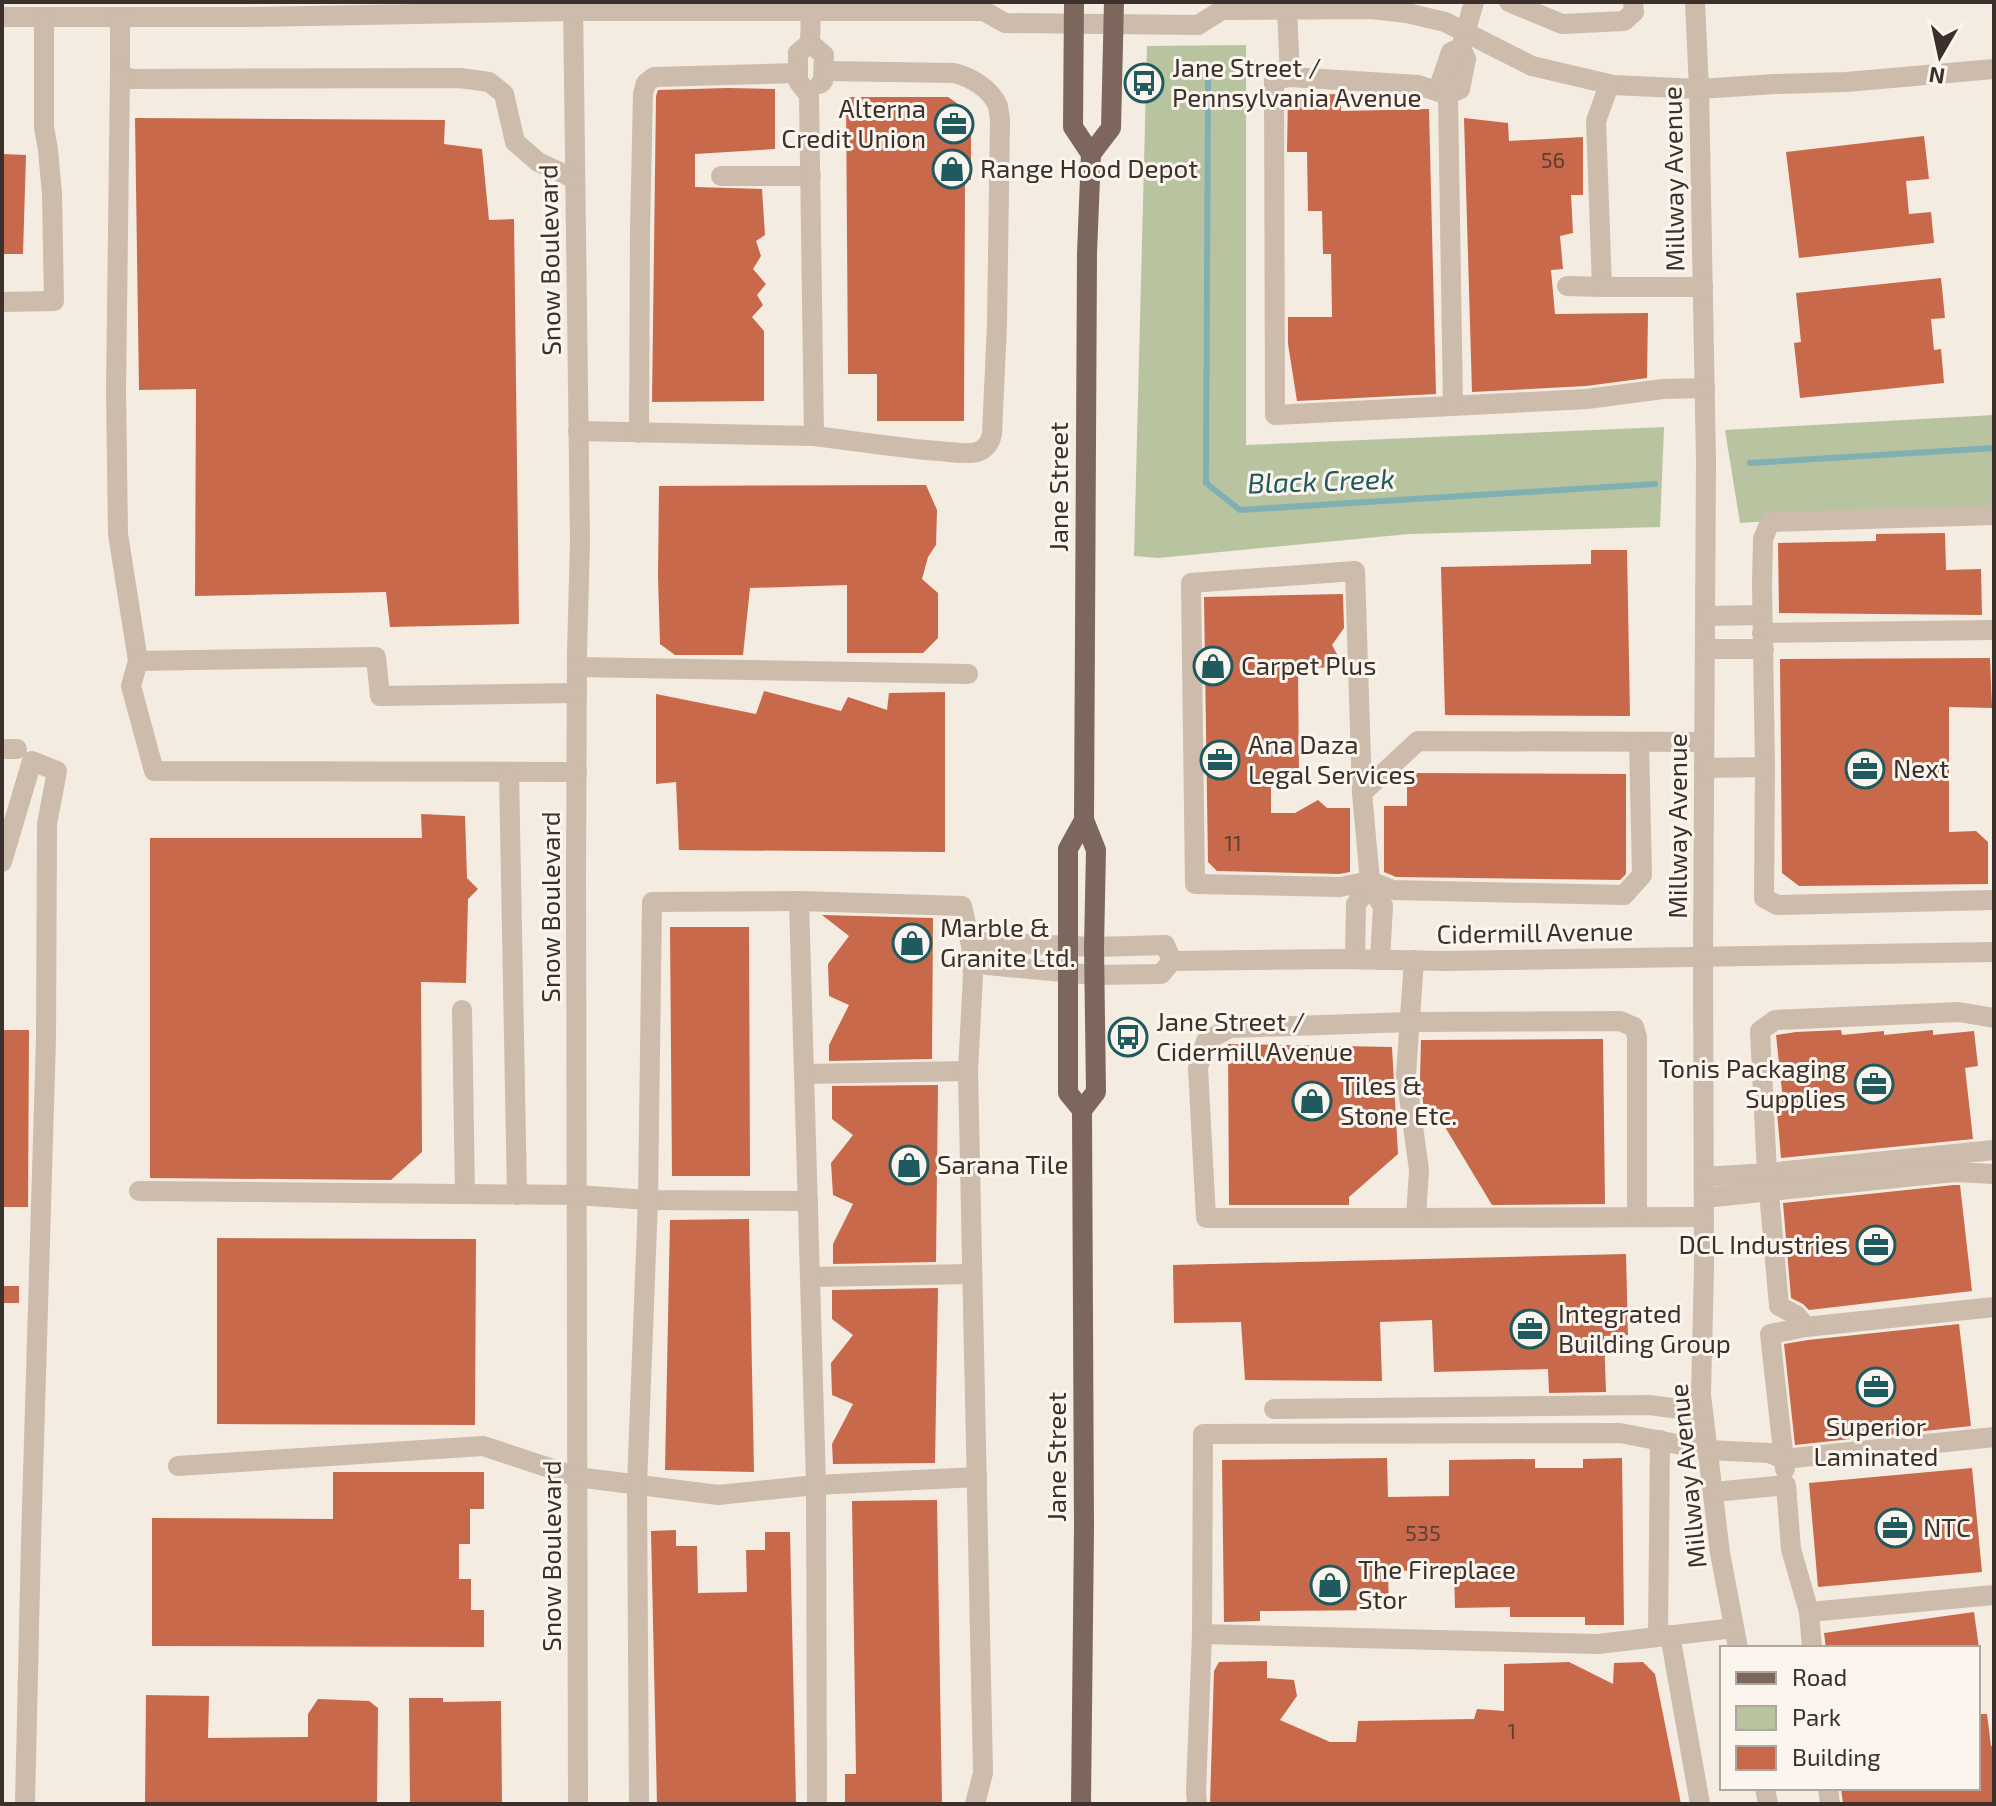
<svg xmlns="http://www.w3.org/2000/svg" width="1996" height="1806" viewBox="0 0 1996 1806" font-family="'Exo 2',sans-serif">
<rect width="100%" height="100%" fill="#f4ebe1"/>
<g fill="#b8c4a0">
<path d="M1246,45V445L1664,427L1660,527L1409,534L1158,558L1134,556L1147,46Z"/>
<path d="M1994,415V506L1740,523L1725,430Z"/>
</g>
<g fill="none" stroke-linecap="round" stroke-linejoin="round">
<g stroke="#7fb0b2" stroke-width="6">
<path d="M1208,81L1206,483L1240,510L1655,484"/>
<path d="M1750,463L1994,448"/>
</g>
</g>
<g fill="#c8694b">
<path d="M728,88L775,89V149L695,154V187L762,189L765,235L756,241L761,256L753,269L766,284L757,295L763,305L752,317L764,331V401L652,402L656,96L658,90Z"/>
<path d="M1341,94V111L1429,109L1436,394L1297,401L1288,344V317H1332L1331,254H1323L1322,211H1308L1307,152H1287L1288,95Z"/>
<path d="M846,97H948L971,113V180H965L964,421H877V374H848Z"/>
<path d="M135,118L445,120L444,144L482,149L489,220L514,219L519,624L390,627L386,592L195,596L196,389L139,390Z"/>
<path d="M1464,118L1508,123L1509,141L1583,137V195H1571L1573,233L1560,236L1563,269L1551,270L1555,314L1648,313L1647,378L1586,386L1472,392Z"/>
<path d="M1924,136L1929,179L1906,181L1909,214L1931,212L1934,243L1799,258L1786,152Z"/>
<path d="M2,154L26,155L23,254H2Z"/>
<path d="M1941,278L1945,318L1931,319L1934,350L1941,349L1944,383L1800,398L1794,343L1801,342L1796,293Z"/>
<path d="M926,485L937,510L936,545L928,557L922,579L938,593V638L923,653H847V585L750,588L743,655H675L660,644L658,577L659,486Z"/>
<path d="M1945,533L1946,570L1981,569L1982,615L1779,613L1778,543L1876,541V534Z"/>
<path d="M1591,550H1627L1630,716L1445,715L1441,567L1591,564Z"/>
<path d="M1343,594L1344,628L1332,645L1344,667L1298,668L1299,774H1271V813H1295L1318,800L1327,808H1350V872L1339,874L1217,871L1208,862L1204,597Z"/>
<path d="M1990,658L1992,708L1949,707V832L1976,831L1988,842V884L1799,886L1782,873L1780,659Z"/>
<path d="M764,691L841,711L848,697L887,710L889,693L945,692V852L679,850L676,782L656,784V694L756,714Z"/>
<path d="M1407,773L1626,774V874L1620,880L1396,877L1384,872V806H1407Z"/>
<path d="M421,814L465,816L467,878L478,889L468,899L466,983L421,982L422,1152L391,1180L150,1178V838H422Z"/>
<path d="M822,915L933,918L932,1059L829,1061V1045L849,1005L829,996L828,964L849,936Z"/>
<path d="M670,927H749L750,1176H672Z"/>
<path d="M2,1030H29L28,1207H2Z"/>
<path d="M1841,1030L1842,1035L1884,1031V1035L1933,1030V1035L1974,1031L1978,1066L1965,1068L1973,1139L1781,1158L1776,1100H1783L1776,1035L1796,1032Z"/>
<path d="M1603,1039L1605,1204L1492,1205L1439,1117L1425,1116L1420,1080L1421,1040Z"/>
<path d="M1228,1044L1392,1047L1398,1154L1349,1197V1205H1229Z"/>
<path d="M938,1085L936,1262L833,1264V1244L853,1204L833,1195L831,1163L853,1135L832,1119V1086Z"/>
<path d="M1954,1185H1960L1972,1291L1809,1310L1803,1304L1791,1298L1783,1203Z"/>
<path d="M749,1219L754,1472L665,1470L670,1220Z"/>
<path d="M217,1238L476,1239L475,1425L217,1424Z"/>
<path d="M1626,1254L1628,1335L1604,1336L1606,1392L1549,1393L1548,1369L1434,1372L1432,1320L1380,1322L1382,1381L1245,1380L1241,1322L1174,1323L1173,1265Z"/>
<rect x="2" y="1286" width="17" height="17"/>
<path d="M938,1288L935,1463L833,1464L832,1444L853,1404L832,1395L831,1363L853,1335L832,1319V1290Z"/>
<path d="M1959,1324L1971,1426L1795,1445L1784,1344L1808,1340Z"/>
<path d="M1387,1458L1388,1497L1449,1496V1460L1535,1459V1468H1583V1459L1622,1458L1624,1625H1585V1617H1510V1607L1455,1608L1454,1570L1388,1571L1389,1610L1260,1611V1621L1224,1622L1222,1460Z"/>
<path d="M1972,1468L1982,1572L1818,1587L1809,1483Z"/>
<path d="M333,1472H484V1509H470V1544H459V1579H471V1610H484V1647L152,1646V1518L333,1519Z"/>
<path d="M937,1500L942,1804H845V1774H856L852,1501Z"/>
<path d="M676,1530V1546H697L698,1593L747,1592L746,1550H765V1532H790L796,1804H657L651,1531Z"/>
<path d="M1974,1612L1979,1648H1826L1824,1633Z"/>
<path d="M1267,1661V1678L1294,1680L1297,1696L1280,1720L1330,1742H1356L1358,1721L1474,1719L1477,1709L1504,1711V1664L1569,1662L1613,1684L1614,1663L1643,1662L1655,1674L1681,1804H1210L1214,1671L1219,1662Z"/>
<path d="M146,1695L209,1696L208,1738L308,1737V1714L318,1699L369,1701L378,1708L377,1804H145Z"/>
<path d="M409,1698H443V1702L501,1701L502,1804H410Z"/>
<path d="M1978,1714H1987L1991,1746H1994V1804H1843L1841,1788H1978Z"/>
</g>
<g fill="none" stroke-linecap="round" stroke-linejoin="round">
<g stroke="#cdbbac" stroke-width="20">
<path d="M573,2L580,542L577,653L576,877L578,1804"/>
<path d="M1509,2L1562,24L1624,21L1634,12L1633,2"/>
<path d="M1695,2L1699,89L1706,461L1703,956L1704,1267L1701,1395L1720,1553L1738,1648"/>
<path d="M1287,9L1290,77L1274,80L1275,415L1587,399L1663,389L1705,388"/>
<path d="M811,11L810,43L824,55L823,81L820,84"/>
<path d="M2,17H249L573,11H984L1005,23L1198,25L1222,10L1371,9L1407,13L1445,22L1532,66L1613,85L1699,89L1775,84L1846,82L1994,69"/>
<path d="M120,17V73L130,79L460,78L489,82L504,94L515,142L538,162L575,179"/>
<path d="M120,73L116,391L118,534L138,661"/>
<path d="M1290,77L1418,85L1448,95L1460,89L1466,59L1461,48L1474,2"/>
<path d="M721,176H811"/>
<path d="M1567,286L1602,287L1596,121L1609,85"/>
<path d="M1602,287H1703"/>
<path d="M2,302L54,301L52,194L48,150L44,127V18"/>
<path d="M1453,406L1448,95L1440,84L1451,52L1461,48"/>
<path d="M578,431L814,436L809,95L798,81V53L810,43"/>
<path d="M639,433L640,230L643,94L646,83L654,77L798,73"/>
<path d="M814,436C856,441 898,448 939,451C952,452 965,455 977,452C986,449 990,443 992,434L997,324L1000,120C1000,118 998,107 998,106C991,89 971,77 954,73L824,71"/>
<path d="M1994,515L1770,522L1763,539L1762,584L1765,767L1764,898L1777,905L1994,900"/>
<path d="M1706,616L1762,615"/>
<path d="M1762,633L1994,630"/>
<path d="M1706,649H1764"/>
<path d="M577,667L968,674"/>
<path d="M577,693L380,696L376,657L138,661L131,686L154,771L577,772"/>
<path d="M2,749H17"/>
<path d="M1704,768L1765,767"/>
<path d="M509,772L517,1195"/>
<path d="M1362,793L1418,741L1704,742"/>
<path d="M2,862L32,761L57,771L47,824L46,1038L31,1542L25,1804"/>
<path d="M1355,959L1356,904L1370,887"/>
<path d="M1380,960L1383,906L1370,887V881L1362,793L1355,571L1191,583L1195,884L1340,887L1370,881L1393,890L1624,895L1642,875L1639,742"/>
<path d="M1414,960L1406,1075L1419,1170L1416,1218L1704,1217"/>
<path d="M1172,961L1165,945L1094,947L984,942L972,952L987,965L1094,975L1161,974L1172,961L1338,959L1444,961L1994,952"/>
<path d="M462,1010L465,1194"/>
<path d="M804,1074L968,1071"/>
<path d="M1767,1173L1994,1150"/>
<path d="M1704,1177L1767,1173L1760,1031L1775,1020L1959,1012L1994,1018"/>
<path d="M139,1191L577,1195L648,1200L808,1201"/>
<path d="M1769,1192L1779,1306L1796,1315L1806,1327L1994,1307"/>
<path d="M1704,1198L1954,1172L1994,1174"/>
<path d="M1416,1218H1206L1198,1068L1206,1041L1230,1028L1410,1022L1620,1021L1634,1027L1637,1037V1217"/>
<path d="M810,1277L972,1274"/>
<path d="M1274,1409L1649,1405L1703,1412"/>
<path d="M178,1466L483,1446L577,1477L718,1495L816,1485L977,1477"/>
<path d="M1785,1469L1770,1334L1806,1327"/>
<path d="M1714,1492L1786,1485L1791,1549L1809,1612"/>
<path d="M1202,1634L1203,1434L1620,1433L1708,1450L1769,1453L1784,1459L1994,1437"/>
<path d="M1670,1635L1700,1804"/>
<path d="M1658,1636L1660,1440"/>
<path d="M1812,1648L1809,1612L1994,1595"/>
<path d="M1765,1788L1768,1804"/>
<path d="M1828,1788L1830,1804"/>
<path d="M639,1804L637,1485L648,1200L652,902L799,901"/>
<path d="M817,1804L816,1485L799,901L962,906L971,945L973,975L968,1071L983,1773L975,1804"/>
<path d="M1197,1804L1196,1792L1202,1634L1598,1644L1734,1628"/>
</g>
<g stroke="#7d675c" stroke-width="20">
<path d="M1074,2L1073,127L1091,154"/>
<path d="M1082,1110L1068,1093V849L1084,820"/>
<path d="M1081,1804L1084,1527L1082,1110L1096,1092L1094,947L1096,850L1084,820L1087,253L1091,154L1111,128L1114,2"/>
</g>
</g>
<defs>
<g id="bus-ring" transform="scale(2)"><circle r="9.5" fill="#fbf5ee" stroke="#1f5a5e" stroke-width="1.5"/><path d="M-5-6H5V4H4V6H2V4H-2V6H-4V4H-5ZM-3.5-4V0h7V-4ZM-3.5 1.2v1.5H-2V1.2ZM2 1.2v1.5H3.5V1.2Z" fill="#1f5a5e"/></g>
<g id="office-ring" transform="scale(2)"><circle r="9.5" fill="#fbf5ee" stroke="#1f5a5e" stroke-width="1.5"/><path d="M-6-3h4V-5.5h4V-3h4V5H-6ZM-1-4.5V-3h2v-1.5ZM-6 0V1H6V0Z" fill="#1f5a5e"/></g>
<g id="shop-ring" transform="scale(2)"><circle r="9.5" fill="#fbf5ee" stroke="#1f5a5e" stroke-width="1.5"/><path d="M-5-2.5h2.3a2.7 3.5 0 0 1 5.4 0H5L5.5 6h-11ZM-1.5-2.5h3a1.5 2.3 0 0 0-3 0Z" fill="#1f5a5e"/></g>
</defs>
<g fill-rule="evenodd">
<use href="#bus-ring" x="1144" y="83"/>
<use href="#office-ring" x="954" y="124"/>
<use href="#shop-ring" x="952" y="169"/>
<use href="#shop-ring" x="1213" y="666"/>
<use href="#office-ring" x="1220" y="760"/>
<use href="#office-ring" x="1865" y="769"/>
<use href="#shop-ring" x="912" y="943"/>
<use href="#bus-ring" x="1128" y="1037"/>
<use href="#office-ring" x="1874" y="1084"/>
<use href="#shop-ring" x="1312" y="1101"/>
<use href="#shop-ring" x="909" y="1165"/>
<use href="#office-ring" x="1876" y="1245"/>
<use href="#office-ring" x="1530" y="1329"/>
<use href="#office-ring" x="1876" y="1387"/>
<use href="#office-ring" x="1895" y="1528"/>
<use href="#shop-ring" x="1330" y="1585"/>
</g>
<g text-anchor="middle" stroke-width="6" stroke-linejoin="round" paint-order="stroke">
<g font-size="22" fill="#5e3e33">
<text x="1553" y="168">56</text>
<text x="1233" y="851">11</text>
<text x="1423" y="1541">535</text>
<text x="1512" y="1739">1</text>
</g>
<g font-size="26" fill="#3b302b" stroke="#fbf5ee" text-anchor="start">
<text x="1172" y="77">Jane Street /<tspan x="1172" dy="30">Pennsylvania Avenue</tspan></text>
<text x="926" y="118" text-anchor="end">Alterna<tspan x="926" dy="30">Credit Union</tspan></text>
<text x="980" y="178">Range Hood Depot</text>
<text x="1241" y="675">Carpet Plus</text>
<text x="1248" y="754">Ana Daza<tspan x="1248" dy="30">Legal Services</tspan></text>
<text x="1893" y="778">Next</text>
<text x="940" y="937">Marble &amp;<tspan x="940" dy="30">Granite Ltd.</tspan></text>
<text x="1156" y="1031">Jane Street /<tspan x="1156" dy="30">Cidermill Avenue</tspan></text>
<text x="1846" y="1078" text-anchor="end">Tonis Packaging<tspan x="1846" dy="30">Supplies</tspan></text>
<text x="1340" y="1095">Tiles &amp;<tspan x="1340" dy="30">Stone Etc.</tspan></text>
<text x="937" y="1174">Sarana Tile</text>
<text x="1848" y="1254" text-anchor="end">DCL Industries</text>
<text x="1558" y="1323">Integrated<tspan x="1558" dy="30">Building Group</tspan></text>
<text x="1876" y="1436" text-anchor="middle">Superior<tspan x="1876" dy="30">Laminated</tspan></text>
<text x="1923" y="1537">NTC</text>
<text x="1358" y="1579">The Fireplace<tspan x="1358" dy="30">Stor</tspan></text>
</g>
<g font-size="26" fill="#3b302b" stroke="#fbf5ee">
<text transform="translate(1674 179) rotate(-91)" y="9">Millway Avenue</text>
<text transform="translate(550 260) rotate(-91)" y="9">Snow Boulevard</text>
<text transform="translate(1059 487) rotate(-90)" y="9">Jane Street</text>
<text transform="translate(1678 826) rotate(-90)" y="9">Millway Avenue</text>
<text transform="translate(551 907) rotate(-90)" y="9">Snow Boulevard</text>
<text transform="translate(1535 933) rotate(-1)" y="9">Cidermill Avenue</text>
<text transform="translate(1057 1457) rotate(-90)" y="9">Jane Street</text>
<text transform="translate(1688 1476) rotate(-96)" y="9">Millway Avenue</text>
<text transform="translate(552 1556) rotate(-90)" y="9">Snow Boulevard</text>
</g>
<g font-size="28" font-style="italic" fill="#1f5a5e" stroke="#fbf5ee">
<text transform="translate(1321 481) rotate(-2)" y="10">Black Creek</text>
</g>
</g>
<rect width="1996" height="1806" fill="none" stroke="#3b302b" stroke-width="8"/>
<rect x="1720" y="1646" width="260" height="144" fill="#fbf5ee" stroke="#aea6a0" stroke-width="2"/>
<rect x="1736" y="1672" width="40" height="12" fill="#7d675c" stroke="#aea6a0" stroke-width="2"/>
<text x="1792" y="1686" font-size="24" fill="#3b302b">Road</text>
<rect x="1736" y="1706" width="40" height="24" fill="#b8c4a0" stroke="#aea6a0" stroke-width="2"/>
<text x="1792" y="1726" font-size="24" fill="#3b302b">Park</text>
<rect x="1736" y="1746" width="40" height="24" fill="#c8694b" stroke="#aea6a0" stroke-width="2"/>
<text x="1792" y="1766" font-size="24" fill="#3b302b">Building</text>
<g transform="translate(1940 56) rotate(189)" stroke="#fbf5ee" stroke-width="6" paint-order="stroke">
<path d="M0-6L14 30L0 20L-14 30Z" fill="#3b302b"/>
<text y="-12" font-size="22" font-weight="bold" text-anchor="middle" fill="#3b302b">N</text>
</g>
</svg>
